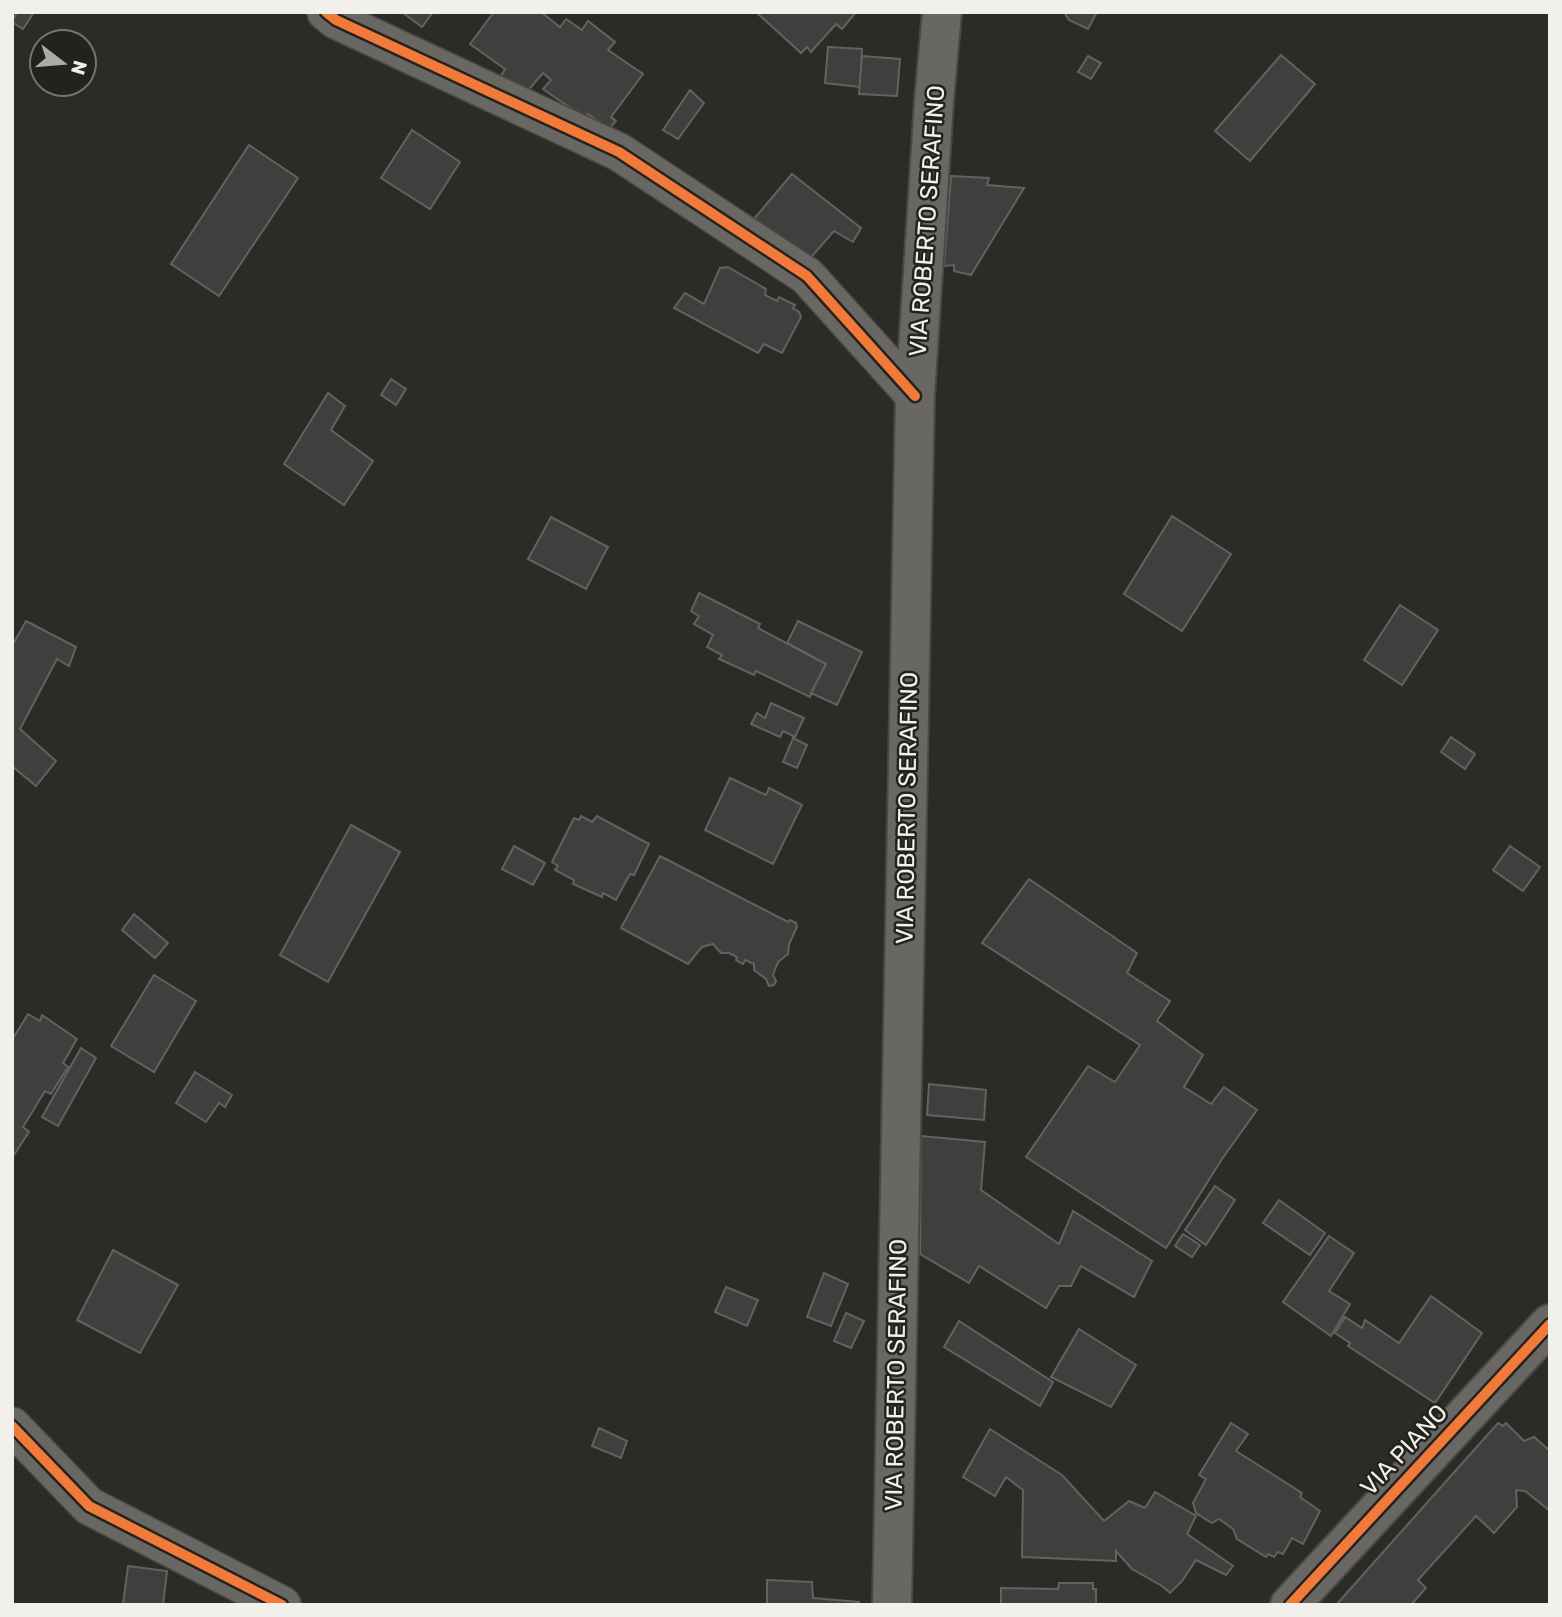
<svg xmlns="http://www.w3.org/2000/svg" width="1562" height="1617" viewBox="0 0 1562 1617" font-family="Rubik,sans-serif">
<rect width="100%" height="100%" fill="#2c2b27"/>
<g fill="#413f3e" stroke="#646160" stroke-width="2">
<path d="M17,12H34L23,29L12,22Z"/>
<path d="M402,12H433L422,27Z"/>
<path d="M494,12H541L560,27L566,19L582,30L588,21L615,42L608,50L643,74L611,117L616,121L609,129L588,114L585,118L543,89L551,80L543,73L526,93L501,76L505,69L470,44Z"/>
<path d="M756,12H856L842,29L836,24L811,52L807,47L801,53Z"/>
<path d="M1064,12H1097L1088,29L1069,20Z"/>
<path d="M828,47L862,49L860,87L825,83Z"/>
<path d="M1281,55L1315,84L1250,161L1215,131Z"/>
<path d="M862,56L900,59L897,96L859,94Z"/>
<path d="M1088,56L1101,63L1091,79L1078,72Z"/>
<path d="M690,90L704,103L678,139L663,130Z"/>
<path d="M412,130L460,162L430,209L381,178Z"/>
<path d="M249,145L298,178L219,296L171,264Z"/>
<path d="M792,174L861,228L853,242L834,231L806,263L753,220Z"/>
<path d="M951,176L989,178L987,185L1024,188L971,275L954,271V265L944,266Z"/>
<path d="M728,267L766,289L765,295L777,301L779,297L795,305L793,308L799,312L801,317L782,353L764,344L758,353L674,308L685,293L704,304L720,268Z"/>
<path d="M391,379L406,389L396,405L381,395Z"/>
<path d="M328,393L345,406L331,430L373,461L344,505L284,464Z"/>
<path d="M1172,516L1231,554L1182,631L1124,594Z"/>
<path d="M551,517L608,547L586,589L528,559Z"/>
<path d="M699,593L760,624L758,628L826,664L810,697L756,671L754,675L719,659L722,655L707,647L713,635L694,624L699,616L691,611Z"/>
<path d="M1400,605L1438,630L1402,685L1364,660Z"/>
<path d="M26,621L76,647L69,666L57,659L20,729L56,761L36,786L12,766V646Z"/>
<path d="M798,621L862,652L837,705L811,693L826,664L787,643Z"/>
<path d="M771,703L804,718L795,737L783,731L780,737L751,724L757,713L765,718Z"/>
<path d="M1451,737L1475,754L1465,769L1441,752Z"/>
<path d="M793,738L807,745L797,768L783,762Z"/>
<path d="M730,778L766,795L769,788L802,805L773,864L705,830Z"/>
<path d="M581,816L592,822L597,816L649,844L634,875L630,874L616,900L603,893L602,897L573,884L574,880L555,870L558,866L552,862L574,818L579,820Z"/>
<path d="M351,825L400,852L328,982L280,955Z"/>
<path d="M514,846L545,863L533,885L502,869Z"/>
<path d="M1510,846L1540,867L1523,891L1493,870Z"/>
<path d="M660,856L788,922L790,920L796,923L797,927L789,944L788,954L778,962L773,975L776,981L774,985L769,986L766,979L754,970V964L745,960L743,964L736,960L737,957L729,953H721L713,944L702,947L688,964L621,928Z"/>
<path d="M1029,879L1137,953L1127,973L1170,1001L1157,1021L1203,1055L1184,1087L1211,1104L1224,1087L1257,1110L1222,1159L1166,1248L1026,1157L1088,1066L1115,1082L1140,1045L982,943Z"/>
<path d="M134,914L168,943L155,958L122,930Z"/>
<path d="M154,975L196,1001L154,1072L111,1046Z"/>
<path d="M28,1014L40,1021L42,1015L77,1039L63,1063L68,1067L51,1094L45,1091L23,1127L29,1132L12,1158V1040Z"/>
<path d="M81,1048L96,1058L58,1126L42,1117Z"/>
<path d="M195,1072L232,1095L225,1107L219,1103L206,1122L176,1103Z"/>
<path d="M929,1084L986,1090L984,1120L927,1115Z"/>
<path d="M921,1136L985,1142L981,1190L1059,1244L1073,1211L1152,1261L1134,1297L1081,1266L1071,1286H1059L1046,1308L979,1266L969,1283L920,1254Z"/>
<path d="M1215,1186L1235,1200L1206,1245L1185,1230Z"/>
<path d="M1279,1200L1325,1233L1310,1255L1263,1223Z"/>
<path d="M1183,1234L1200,1245L1192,1257L1175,1246Z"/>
<path d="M1329,1236L1354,1253L1329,1291L1350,1304L1331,1336L1283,1302Z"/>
<path d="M113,1250L178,1285L140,1353L77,1320Z"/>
<path d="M824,1273L848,1284L831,1326L807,1317Z"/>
<path d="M726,1287L758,1300L747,1326L715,1312Z"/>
<path d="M1431,1296L1482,1333L1435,1403L1348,1346L1350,1343L1335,1333L1345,1317L1362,1328L1365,1320L1399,1343Z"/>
<path d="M846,1313L864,1321L851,1348L834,1341Z"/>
<path d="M959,1321L1053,1382L1040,1406L944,1347Z"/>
<path d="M1079,1329L1136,1365L1111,1407L1051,1377Z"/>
<path d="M1231,1423L1248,1434L1236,1451L1302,1493L1300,1497L1320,1511L1303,1544L1292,1538L1283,1554L1278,1552L1274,1557L1268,1554L1266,1557L1237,1539L1233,1529L1219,1519L1212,1523L1196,1513L1193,1503L1206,1479L1199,1475Z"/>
<path d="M1498,1423L1503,1426L1506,1423L1524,1441L1534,1437L1550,1451V1511L1525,1491L1516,1490L1517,1507L1494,1533L1476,1516L1418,1580L1426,1588L1411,1605H1336Z"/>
<path d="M599,1428L627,1441L621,1458L592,1446Z"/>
<path d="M990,1429L1062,1475L1104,1521L1129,1501L1145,1508L1155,1492L1196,1516L1187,1534L1233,1566L1226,1575L1196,1560L1182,1581L1170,1593L1162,1586L1132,1569L1116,1551V1561L1022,1557L1023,1490L1006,1477L995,1496L963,1477Z"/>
<path d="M128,1566L167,1571L163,1605L123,1604Z"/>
<path d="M767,1580L812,1582L813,1598L859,1602V1605H754H767Z"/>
<path d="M1059,1583H1093V1589H1096V1605H1001V1588L1058,1589Z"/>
</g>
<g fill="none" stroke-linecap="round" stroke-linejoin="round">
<g stroke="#484845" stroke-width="40">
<g id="minor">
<path d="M326,12L336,20L619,152L807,276L915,396"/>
<path d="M12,1426L89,1506L282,1605"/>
</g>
</g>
<g stroke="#484845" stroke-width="42">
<path id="tertiary" d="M1290,1605L1550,1324"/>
</g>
<g stroke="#484845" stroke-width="42">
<path id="secondary" d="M892,1605L915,396L934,101L942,12"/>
</g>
<use href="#minor" stroke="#686764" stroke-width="37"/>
<use href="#tertiary" stroke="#686764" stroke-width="38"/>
<use href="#secondary" stroke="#686764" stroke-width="38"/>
<g stroke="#23221c" stroke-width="15">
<g id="cycleway">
<path d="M326,12L336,20L619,152L807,276L915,396"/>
<path d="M12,1426L89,1506L282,1605"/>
<path d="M1290,1605L1550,1324"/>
</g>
</g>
<use href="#cycleway" stroke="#f17a3a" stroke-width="10"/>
</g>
<g text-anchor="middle" stroke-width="5" stroke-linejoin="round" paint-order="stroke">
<g font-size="24" fill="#f1f0ec" stroke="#23221c">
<text transform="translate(927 221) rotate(-86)" y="8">VIA ROBERTO SERAFINO</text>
<text transform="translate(907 808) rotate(-89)" y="8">VIA ROBERTO SERAFINO</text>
<text transform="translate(896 1375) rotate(-89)" y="8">VIA ROBERTO SERAFINO</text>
<text transform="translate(1404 1450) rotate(-47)" y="8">VIA PIANO</text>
</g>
</g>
<rect width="1562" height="1617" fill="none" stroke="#f1f0ec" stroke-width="28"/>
<g transform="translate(63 63) rotate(106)"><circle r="33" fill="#23221c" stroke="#75746f" stroke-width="2"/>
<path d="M0-5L12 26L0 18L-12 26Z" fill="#acaba7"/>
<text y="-10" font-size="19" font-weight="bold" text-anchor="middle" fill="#f1f0ec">N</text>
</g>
</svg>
